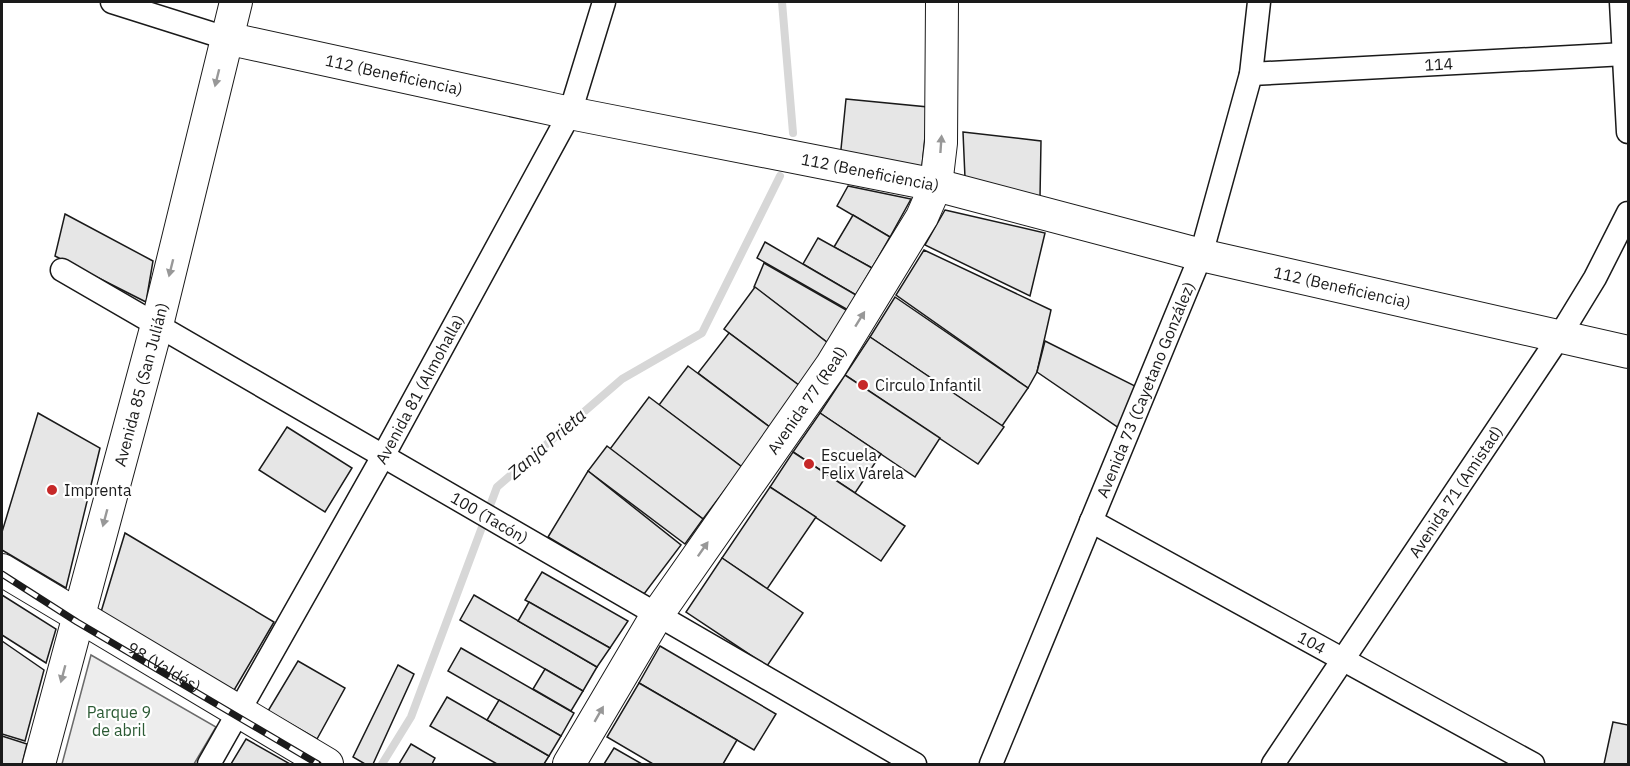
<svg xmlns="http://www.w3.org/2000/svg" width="1630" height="766" viewBox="0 0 1630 766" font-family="'IBM Plex Sans',sans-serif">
<rect width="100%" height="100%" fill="#fff"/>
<path fill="#ededed" stroke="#6a6a6a" stroke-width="1.5" d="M91,655L216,727L194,764H62Z"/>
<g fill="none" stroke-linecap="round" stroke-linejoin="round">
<g stroke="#d7d7d7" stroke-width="8">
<path d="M782,2L793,133"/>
<path d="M382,764L411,717L497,487L622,379L702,333L780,176"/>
</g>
</g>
<g fill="#e6e6e6" stroke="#1a1a1a" stroke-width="1.5">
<path d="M846,99L928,107L922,166L840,159Z"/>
<path d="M963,132L1041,141L1040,197L965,178Z"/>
<path d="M848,186L911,199L890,237L837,206Z"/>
<path d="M945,210L1045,233L1030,296L925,245Z"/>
<path d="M65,214L153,261L146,302L55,256Z"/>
<path d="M853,215L890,237L872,268L834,247Z"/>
<path d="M818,238L872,268L856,295L803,264Z"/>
<path d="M765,242L856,295L848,310L757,258Z"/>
<path d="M924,250L1051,310L1037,372L1028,388L896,295Z"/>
<path d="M764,263L848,311L828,343L754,287Z"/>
<path d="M755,287L828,343L800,386L724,329Z"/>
<path d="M895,297L1028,388L1002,426L870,337Z"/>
<path d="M729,333L800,386L771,428L698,373Z"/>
<path d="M870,337L1004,427L978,464L845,375Z"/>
<path d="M1045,341L1135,386L1119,428L1037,372Z"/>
<path d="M688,366L771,428L742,467L659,405Z"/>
<path d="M845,375L940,438L915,477L820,413Z"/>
<path d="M649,397L742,467L703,519L610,449Z"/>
<path d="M38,413L100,448L66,588L2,550V532Z"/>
<path d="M820,413L881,454L855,493L793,452Z"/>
<path d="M287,427L352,468L325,512L259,470Z"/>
<path d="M607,446L703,519L685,544L588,471Z"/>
<path d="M793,452L905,526L881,561L770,487Z"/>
<path d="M588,471L681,545L644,594L548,537Z"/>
<path d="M770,487L816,517L767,589L722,558Z"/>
<path d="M125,533L274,622L233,692L101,612Z"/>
<path d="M722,558L803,613L767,666L686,612Z"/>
<path d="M542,572L628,621L610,648L525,600Z"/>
<path d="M2,595L56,629L46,663L2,635Z"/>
<path d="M474,595L597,667L583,691L460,620Z"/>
<path d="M529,602L610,648L597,667L518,621Z"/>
<path d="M2,641L44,670L25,741L2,734Z"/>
<path d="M660,646L776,714L754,750L639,683Z"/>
<path d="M461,648L574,713L561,736L448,671Z"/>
<path d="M298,661L345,688L317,739L268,711Z"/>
<path d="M398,665L414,674L373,764H365L353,757Z"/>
<path d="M545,669L583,691L571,711L533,689Z"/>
<path d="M639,683L737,740L723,764H653L607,737Z"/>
<path d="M447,697L549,756L544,764H497L430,726Z"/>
<path d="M499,700L561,736L549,756L487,720Z"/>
<path d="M1613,722L1628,725V764H1604Z"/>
<path d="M2,736L27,744L22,764H2Z"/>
<path d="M246,739L290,764H231Z"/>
<path d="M411,744L435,758L432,764H399Z"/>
<path d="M614,748L642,764H604Z"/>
</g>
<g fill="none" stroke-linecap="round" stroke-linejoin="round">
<g stroke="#1a1a1a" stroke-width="25">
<g id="street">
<path d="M112,2L226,38"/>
<path d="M1621,2L1628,132"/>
<path id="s1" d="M1251,74L1625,54"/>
<path id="s2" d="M62,270L915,764"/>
<path id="s3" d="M1091,521L1533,764"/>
<path id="s4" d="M209,764L382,458L570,113L604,2"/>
<path id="s5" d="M991,764L1201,255L1251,74L1259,2"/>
<path id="s6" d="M1273,764L1559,337L1595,278L1628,213"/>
</g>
</g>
<g stroke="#1a1a1a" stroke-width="34">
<g id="secondary">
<path id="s7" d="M226,38L570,113L936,185L1201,255L1628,352"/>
<path id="s8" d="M2,570L327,764"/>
<path id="s9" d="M39,764L157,325L236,2"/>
<path id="s10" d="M569,764L657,615L831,366L922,217L936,185L941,143L942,2"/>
</g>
</g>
<use href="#street" stroke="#fff" stroke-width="22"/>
<use href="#secondary" stroke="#fff" stroke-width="32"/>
<g stroke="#1a1a1a" stroke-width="7">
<path id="rail" d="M2,574L77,622L318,764"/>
</g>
<use href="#rail" stroke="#fff" stroke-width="4.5" stroke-dasharray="14" stroke-linecap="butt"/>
</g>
<defs><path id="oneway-solid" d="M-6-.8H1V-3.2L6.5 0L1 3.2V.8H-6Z" transform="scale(1.5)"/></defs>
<g fill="#989898">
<use href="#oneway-solid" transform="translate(217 78) rotate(104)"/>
<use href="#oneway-solid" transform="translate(941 144) rotate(-86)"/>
<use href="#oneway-solid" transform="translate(171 268) rotate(104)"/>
<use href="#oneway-solid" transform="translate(860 319) rotate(-58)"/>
<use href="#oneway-solid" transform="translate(105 518) rotate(105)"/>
<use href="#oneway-solid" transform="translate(703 549) rotate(-55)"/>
<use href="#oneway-solid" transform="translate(63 674) rotate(105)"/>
<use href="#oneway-solid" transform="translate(599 714) rotate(-60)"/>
</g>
<g fill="#c62828" stroke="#fff" stroke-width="2">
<circle cx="863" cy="385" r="6"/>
<circle cx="809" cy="464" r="6"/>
<circle cx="52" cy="490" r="6"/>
</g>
<g text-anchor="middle" stroke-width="4.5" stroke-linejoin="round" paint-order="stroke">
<g font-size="16" fill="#1a1a1a" stroke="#fff">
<text dy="6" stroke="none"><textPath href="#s1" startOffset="188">114</textPath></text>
<text dy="6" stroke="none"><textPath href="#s7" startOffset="172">112 (Beneficiencia)</textPath></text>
<text dy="6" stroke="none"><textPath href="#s7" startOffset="658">112 (Beneficiencia)</textPath></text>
<text dy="6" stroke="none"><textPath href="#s7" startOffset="1144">112 (Beneficiencia)</textPath></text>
<text dy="6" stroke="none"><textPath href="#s9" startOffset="393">Avenida 85 (San Julián)</textPath></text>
<text dy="6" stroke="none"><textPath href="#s4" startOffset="430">Avenida 81 (Almohalla)</textPath></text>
<text dy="6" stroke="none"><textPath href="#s5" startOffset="405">Avenida 73 (Cayetano González)</textPath></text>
<text dy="6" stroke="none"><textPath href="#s10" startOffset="435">Avenida 77 (Real)</textPath></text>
<text dy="6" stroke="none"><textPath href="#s6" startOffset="328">Avenida 71 (Amistad)</textPath></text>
<text dy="6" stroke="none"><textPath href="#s2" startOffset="494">100 (Tacón)</textPath></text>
<text dy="6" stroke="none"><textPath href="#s3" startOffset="252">104</textPath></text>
<text dy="6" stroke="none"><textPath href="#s8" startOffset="189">98 (Valdés)</textPath></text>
</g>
<g font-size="16" fill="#1a1a1a" stroke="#fff" text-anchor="start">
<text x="875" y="391">Circulo Infantil</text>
<text x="821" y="461">Escuela<tspan x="821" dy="18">Felix Varela</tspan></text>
<text x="64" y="496">Imprenta</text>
</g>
<g font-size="16" fill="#2b5a34" stroke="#fff">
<text x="119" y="718">Parque 9<tspan x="119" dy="18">de abril</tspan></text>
</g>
<g font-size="18" font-style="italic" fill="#1a1a1a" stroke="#fff">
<text transform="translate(547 444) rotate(-41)" y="6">Zanja Prieta</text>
</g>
</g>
<rect width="1630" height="766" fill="none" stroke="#1a1a1a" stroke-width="6"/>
</svg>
